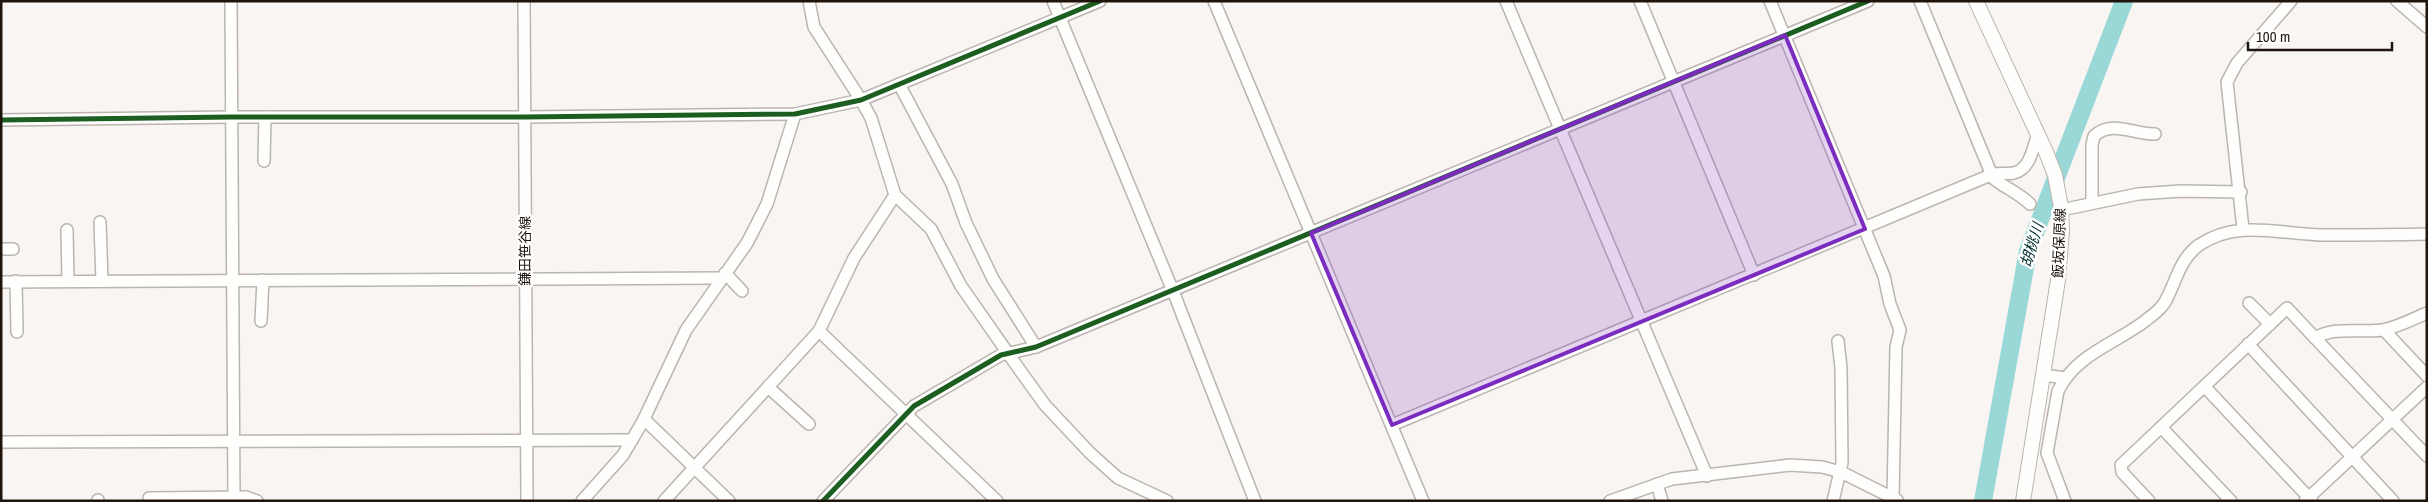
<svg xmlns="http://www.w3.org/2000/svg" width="2428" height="502" viewBox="0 0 2428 502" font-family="'Archivo Narrow','Noto Sans JP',sans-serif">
<rect width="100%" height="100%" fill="#f8f5f3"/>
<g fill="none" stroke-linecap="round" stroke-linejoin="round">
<path stroke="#9ad8d8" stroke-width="18" d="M1983,501L2028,251L2124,1"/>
<g stroke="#bbb4af" stroke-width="14">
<g id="minor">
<path d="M231,1L234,501"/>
<path d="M524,1L527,501"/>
<path d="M809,1L814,27L861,100L871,118L895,195L931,229L961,286L1019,369L1045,405L1090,453L1118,478L1167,501"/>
<path d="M1053,1L1173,291L1255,501"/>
<path d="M1214,1L1423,501"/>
<path d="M1506,1L1707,476"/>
<path d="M1640,1L1754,275"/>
<path d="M1770,1L1884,276L1890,304L1900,330L1896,347L1893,498"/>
<path d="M1920,1L1993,178C2005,188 2019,193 2030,204"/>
<path d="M2397,1L2427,27"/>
<path d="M899,84L952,184L966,223L993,279L1036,347"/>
<path d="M1,120L230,117H524L795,114L861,100L1100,1"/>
<path d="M264,161L265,117"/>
<path d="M2092,203V145L2094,136C2112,119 2135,135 2155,134"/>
<path d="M2061,210L2138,194L2181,191L2241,192"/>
<path d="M100,222L102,281"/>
<path d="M2243,229L2227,82L2237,63L2291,1"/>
<path d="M67,230L68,281"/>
<path d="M1,249H13"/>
<path d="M725,273L742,291"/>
<path d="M16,281L17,332"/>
<path d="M1,282L721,278"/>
<path d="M2249,303L2270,324"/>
<path d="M261,321L263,280"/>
<path d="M2384,330L2427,376"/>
<path d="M819,331L997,501"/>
<path d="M2315,338L2427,456"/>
<path d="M2248,344L2393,501"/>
<path d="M2043,375L2066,378"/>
<path d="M768,387L809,424"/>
<path d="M2205,387L2312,501"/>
<path d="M644,419L729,501"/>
<path d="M1392,425L1993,174C2000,173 2008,174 2014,173C2029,169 2032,152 2036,140L2040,137"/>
<path d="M2161,427L2231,501"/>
<path d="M1,442L632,440"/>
<path d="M1657,484L1662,501"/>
<path d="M149,498L246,497L257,501"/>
<path d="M98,500V501"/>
<path d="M582,501L623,455L643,421L686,330L747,243L767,204L795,114"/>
<path d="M664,501L819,331L854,258L895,195"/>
<path d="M823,501L914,406L1001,355L1036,347L1868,1"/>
<path d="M1610,501L1672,479L1790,465L1822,467L1841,472L1897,500"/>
<path d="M1833,501L1842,463L1841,368L1838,341"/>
<path d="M2065,501L2047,453L2058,391C2076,354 2115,344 2145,321C2154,314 2164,307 2168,296C2177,278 2181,258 2199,245C2237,219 2279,234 2321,235C2356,235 2391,235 2427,234"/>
<path d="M2149,501L2122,472L2121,465L2287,308L2315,338C2335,326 2361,333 2383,330C2398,327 2413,319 2427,313"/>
<path d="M2305,501L2427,387"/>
</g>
</g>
<g stroke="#bbb4af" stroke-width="16">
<path id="major" d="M1976,1L2046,152L2055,175L2061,207L2062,230L2058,280L2023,501"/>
</g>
<use href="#minor" stroke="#fefefd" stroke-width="11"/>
<use href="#major" stroke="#fefefd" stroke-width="14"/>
<g stroke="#fff" stroke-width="8">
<g id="cycleway">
<path d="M1,120L230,117H524L795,114L861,100L1100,1"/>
<path d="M823,501L914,406L1001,355L1036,347L1868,1"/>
</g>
</g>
<use href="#cycleway" stroke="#1b5e20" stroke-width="5"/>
</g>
<path fill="#7b2cbf" fill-opacity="0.2" stroke="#7b2cbf" stroke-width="4" stroke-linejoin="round" d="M1785,35L1865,229L1392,425L1311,233Z"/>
<g text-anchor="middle" stroke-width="5" stroke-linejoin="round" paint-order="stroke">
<g font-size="14" fill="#1e140c" stroke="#fff">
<text transform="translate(2059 243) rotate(-88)" y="5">飯坂保原線</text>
<text transform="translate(525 251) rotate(-90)" y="5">鎌田笹谷線</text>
</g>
<g font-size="15" font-style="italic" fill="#043233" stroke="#fff">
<text transform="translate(2032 245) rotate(-73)" y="5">胡桃川</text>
</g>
</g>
<rect width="2428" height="502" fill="none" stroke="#1e140c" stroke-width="5"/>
<path d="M2248 42v8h144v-8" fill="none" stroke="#1e140c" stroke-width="2.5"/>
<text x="2256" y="42" font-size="15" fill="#1e140c" stroke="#ffffff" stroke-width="4" paint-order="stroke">100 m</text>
</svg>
